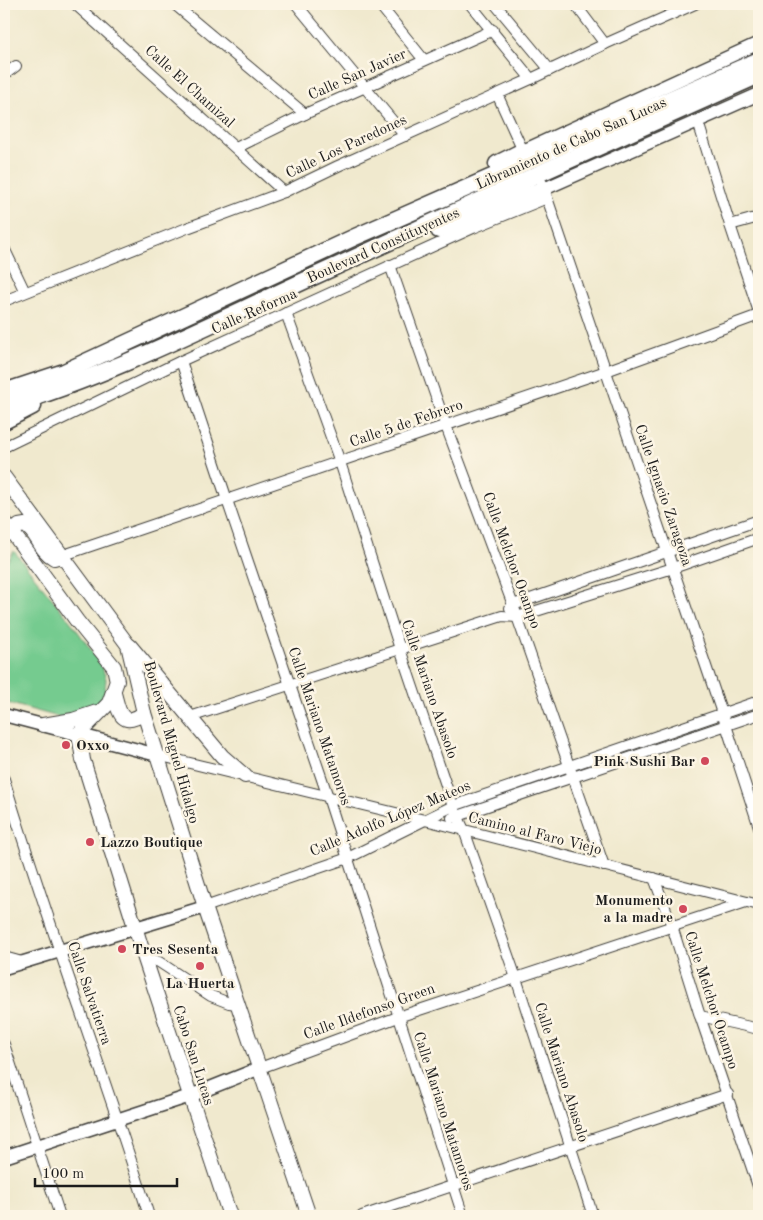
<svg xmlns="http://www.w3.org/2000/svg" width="763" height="1220" viewBox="0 0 763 1220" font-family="'Old Standard TT',serif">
<rect width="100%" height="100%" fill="#fcf5e5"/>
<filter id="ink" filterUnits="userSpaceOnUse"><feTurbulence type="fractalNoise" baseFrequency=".02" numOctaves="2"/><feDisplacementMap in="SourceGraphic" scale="10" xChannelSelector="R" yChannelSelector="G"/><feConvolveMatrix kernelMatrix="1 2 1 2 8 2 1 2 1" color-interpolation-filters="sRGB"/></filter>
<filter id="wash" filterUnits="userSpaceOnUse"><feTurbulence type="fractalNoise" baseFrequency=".0096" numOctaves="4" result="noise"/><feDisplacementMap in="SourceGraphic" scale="20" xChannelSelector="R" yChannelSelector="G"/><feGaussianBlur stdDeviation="1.12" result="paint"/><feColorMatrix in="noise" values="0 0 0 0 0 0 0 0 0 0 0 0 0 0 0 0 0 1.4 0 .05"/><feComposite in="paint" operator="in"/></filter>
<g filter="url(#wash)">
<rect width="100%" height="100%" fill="#f0e9ce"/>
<path fill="#75cb8f" stroke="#487456" d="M14,551L74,626L101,664L106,679L104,701L91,713L62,718L4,702V566Z"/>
</g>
<g filter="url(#ink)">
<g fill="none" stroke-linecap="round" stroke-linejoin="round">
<g stroke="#3c3b37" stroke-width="12">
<g id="minor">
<path d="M75,4L284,192"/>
<path d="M174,4L305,114"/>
<path d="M296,4L405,136"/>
<path d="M379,4L424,60"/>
<path d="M470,4L531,79"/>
<path d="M495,4L550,70"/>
<path d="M575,4L605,44"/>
<path d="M4,75L16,66"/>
<path d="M497,94L523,151"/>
<path d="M698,122L730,225L759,312"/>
<path d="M236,148L305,114L493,30"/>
<path d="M542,183L726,725L759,827"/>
<path d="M730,225L759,217"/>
<path d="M4,248L25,292"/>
<path d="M390,265L446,426L513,605L604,866"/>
<path d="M4,301L187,228L284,192L338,166L531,79L605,44L695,4"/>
<path d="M286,313L340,462L400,649L453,806L464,830L516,978L593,1216"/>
<path d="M181,361L227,500L328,797L463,1216"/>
<path d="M4,447L181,361L473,228L547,198"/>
<path d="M61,556L606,371L759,315"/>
<path d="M510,608L513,605L759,520"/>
<path d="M190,717L502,616L517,617L673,568L759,538"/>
<path d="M157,755L437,823L759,905"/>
<path d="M4,779C48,926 103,1070 149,1216"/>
<path d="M452,818L759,714"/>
<path d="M654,878L672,926L700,1016L759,1189"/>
<path d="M205,907L348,858L453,806L759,701"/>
<path d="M4,957L22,962"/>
<path d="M145,959H151L159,962L211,996L229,1003L238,1004"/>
<path d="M700,1016L759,1029"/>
<path d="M4,1044L60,1216"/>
<path d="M260,1068L398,1017L746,902"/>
<path d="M362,1216L728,1094"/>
</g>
</g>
<g stroke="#3c3b37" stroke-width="15">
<g id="tertiary">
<path d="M523,151L759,43"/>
<path d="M544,189L759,94"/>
<path d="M4,715L157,755"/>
<path d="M4,968L205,907"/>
<path d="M4,1157L190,1096L260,1068"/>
</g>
</g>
<g stroke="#3c3b37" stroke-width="16">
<g id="secondary">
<path d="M4,477L128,645L144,713L205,907L309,1216"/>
<path d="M4,521L77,621L114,667L117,681L109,703L79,734L83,760L145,959L230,1216"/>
<path d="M11,533L19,526L25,525C38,533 39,550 54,558L61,556"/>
<path d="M130,646L222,756L245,776"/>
<path d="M114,693C119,712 121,729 144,713"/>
<path d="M43,725L73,720L97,712"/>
</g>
</g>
<g stroke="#3c3b37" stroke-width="19">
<g id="trunk">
<path d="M497,164L523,151"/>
<path d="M439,230L544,189"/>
<path d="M4,392L64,372L355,237L759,60"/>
<path d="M4,407C112,375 214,322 317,275C464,207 611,141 759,75"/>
<path d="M4,421L33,406"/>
</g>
</g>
<use href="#minor" stroke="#fff" stroke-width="10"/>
<use href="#tertiary" stroke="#fff" stroke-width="12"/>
<use href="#secondary" stroke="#fff" stroke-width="14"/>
<use href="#trunk" stroke="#fff" stroke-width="16"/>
</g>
</g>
<g fill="#d1495b" stroke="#fcf5e5" stroke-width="2">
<circle cx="66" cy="745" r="5"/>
<circle cx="705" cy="761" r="5"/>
<circle cx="90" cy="842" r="5"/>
<circle cx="683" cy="909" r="5"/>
<circle cx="122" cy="949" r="5"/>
<circle cx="200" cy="966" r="5"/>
</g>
<g text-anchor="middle" stroke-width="5" stroke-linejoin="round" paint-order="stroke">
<g font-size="15" fill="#1c1c1c" stroke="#fcf5e5">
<text transform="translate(357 74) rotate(-24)" y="5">Calle San Javier</text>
<text transform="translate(190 86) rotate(42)" y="5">Calle El Chamizal</text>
<text transform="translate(571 143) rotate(-24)" y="5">Libramiento de Cabo San Lucas</text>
<text transform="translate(346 146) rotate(-25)" y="5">Calle Los Paredones</text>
<text transform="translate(383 245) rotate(-24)" y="5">Boulevard Constituyentes</text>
<text transform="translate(254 311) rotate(-24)" y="5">Calle Reforma</text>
<text transform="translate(406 423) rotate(-19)" y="5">Calle 5 de Febrero</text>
<text transform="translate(664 495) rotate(71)" y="5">Calle Ignacio Zaragoza</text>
<text transform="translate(512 560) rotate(70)" y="5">Calle Melchor Ocampo</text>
<text transform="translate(430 689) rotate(71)" y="5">Calle Mariano Abasolo</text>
<text transform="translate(320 726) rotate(71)" y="5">Calle Mariano Matamoros</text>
<text transform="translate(172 742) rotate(74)" y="5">Boulevard Miguel Hidalgo</text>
<text transform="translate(390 818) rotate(-23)" y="5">Calle Adolfo López Mateos</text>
<text transform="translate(535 833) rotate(14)" y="5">Camino al Faro Viejo</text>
<text transform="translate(90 993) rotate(71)" y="5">Calle Salvatierra</text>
<text transform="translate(712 1000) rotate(72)" y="5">Calle Melchor Ocampo</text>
<text transform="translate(369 1011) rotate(-20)" y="5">Calle Ildefonso Green</text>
<text transform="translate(194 1055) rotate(72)" y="5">Cabo San Lucas</text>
<text transform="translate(562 1072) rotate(72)" y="5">Calle Mariano Abasolo</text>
<text transform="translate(444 1111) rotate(72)" y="5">Calle Mariano Matamoros</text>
</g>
<g font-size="15" font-weight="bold" fill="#1c1c1c" stroke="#fcf5e5" text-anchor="start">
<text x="76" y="750">Oxxo</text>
<text x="695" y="766" text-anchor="end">Pink Sushi Bar</text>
<text x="100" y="847">Lazzo Boutique</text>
<text x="673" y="905" text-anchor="end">Monumento<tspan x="673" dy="17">a la madre</tspan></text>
<text x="132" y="954">Tres Sesenta</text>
<text x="200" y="988" text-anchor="middle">La Huerta</text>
</g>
</g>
<rect width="763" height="1220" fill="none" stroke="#fcf5e5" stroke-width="20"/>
<path d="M35 1178v8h142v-8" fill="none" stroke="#1c1c1c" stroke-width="2.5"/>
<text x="42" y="1178" font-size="15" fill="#1c1c1c" stroke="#fcf5e5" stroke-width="4" paint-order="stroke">100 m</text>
</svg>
